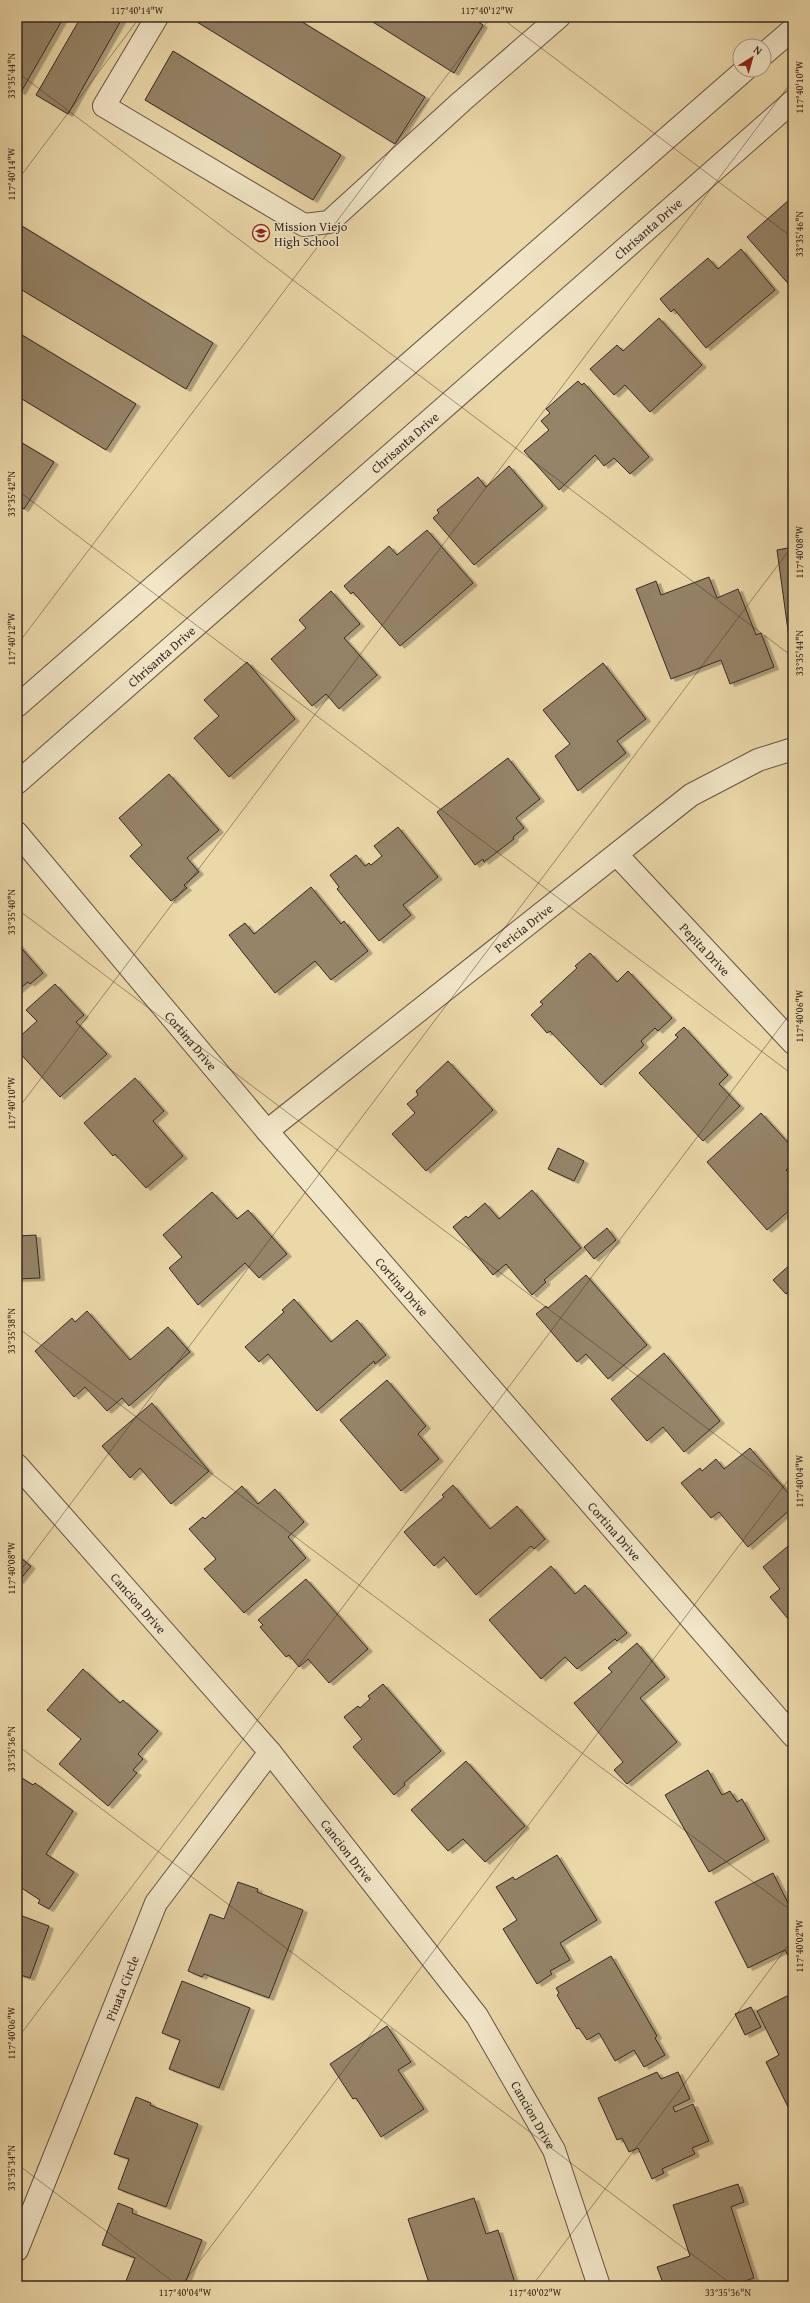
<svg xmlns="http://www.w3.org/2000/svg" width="810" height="2303" viewBox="0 0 810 2303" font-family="'Gentium Book Plus',serif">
<defs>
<filter id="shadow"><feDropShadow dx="4.5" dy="2.5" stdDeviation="0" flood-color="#0004"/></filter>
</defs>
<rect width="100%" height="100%" fill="#ebd8a9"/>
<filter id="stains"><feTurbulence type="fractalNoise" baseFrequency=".005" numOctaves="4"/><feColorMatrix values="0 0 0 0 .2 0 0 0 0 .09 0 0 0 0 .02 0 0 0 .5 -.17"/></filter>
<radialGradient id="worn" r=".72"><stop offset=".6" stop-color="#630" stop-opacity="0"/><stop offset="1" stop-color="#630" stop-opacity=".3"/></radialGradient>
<g fill="#958468" stroke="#372822" filter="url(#shadow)">
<path d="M21,17H64L21,92L17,90V24Z"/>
<path d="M81,17H123L68,114L36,95Z"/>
<path d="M189,17H294L425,97L395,144Z"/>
<path d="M365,17H470L483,25L454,73Z"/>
<path d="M173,51L341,155L313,200L145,100Z"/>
<path d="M789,200L793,204V289L747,237Z"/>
<path d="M17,223L213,343L186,389L17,287Z"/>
<path d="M741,249L775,290L706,348L674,309L671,312L660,299L708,258L718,269Z"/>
<path d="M659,318L702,365L650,412L625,385L614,395L590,369L617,345L623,351Z"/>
<path d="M17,332L136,404L106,450L17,396Z"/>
<path d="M578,381L582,385L584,383L649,457L630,474L614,458L604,466L595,455L559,490L524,451L549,430L541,421L550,413L546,409Z"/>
<path d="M17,440L54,462L24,509L17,505Z"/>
<path d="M509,466L543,506L474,565L433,518L439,513L437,510L478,477L486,487Z"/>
<path d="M427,530L473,583L400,646L353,592L351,594L344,586L389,546L397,555Z"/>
<path d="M793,547V645H790L777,550Z"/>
<path d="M709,577L717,598L738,589L756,635L761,633L774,667L730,684L721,660L671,679L636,589L656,581L661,595Z"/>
<path d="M331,591L360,624L344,638L377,675L339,709L326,694L312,706L271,659L306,628L299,620Z"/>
<path d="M247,662L295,719L229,777L194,738L219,716L204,700Z"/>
<path d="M603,663L646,719L617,741L626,753L578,791L555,756L570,744L543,710Z"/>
<path d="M508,758L540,799L516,818L524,828L513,837L514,839L484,862L483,859L475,865L437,812Z"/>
<path d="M169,774L219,830L187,858L199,872L184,885L187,888L171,901L130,856L142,845L119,818Z"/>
<path d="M398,827L438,877L403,905L411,915L379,941L337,889L339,887L330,875L356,855L365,866L369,863L371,865L382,856L374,846Z"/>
<path d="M311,887L341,924L344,921L368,951L331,980L315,961L275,993L229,935L245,923L254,934Z"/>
<path d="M17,943L43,973L30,984L28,982L17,991Z"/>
<path d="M590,953L617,982L628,971L672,1018L658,1031L655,1028L641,1041L644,1045L601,1085L550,1031L547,1033L531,1015L543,1004L540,1002L577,968L575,966Z"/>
<path d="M55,984L84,1015L76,1022L107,1054L60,1097L17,1050V1039L37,1021L26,1010Z"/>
<path d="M684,1027L728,1075L719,1084L740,1106L703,1141L639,1073L678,1037L675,1035Z"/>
<path d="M448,1061L493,1110L426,1171L392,1134L415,1113L407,1104L418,1095L416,1091Z"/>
<path d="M135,1078L164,1111L153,1121L183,1156L146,1188L115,1154L113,1156L84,1123Z"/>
<path d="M761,1113L793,1148V1163L786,1170L793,1178V1207L767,1230L707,1162Z"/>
<path d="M558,1148L584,1161L574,1181L548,1169Z"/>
<path d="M532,1190L581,1248L544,1280L546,1282L532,1295L506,1264L493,1275L453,1227L466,1216L468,1218L485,1203L499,1219Z"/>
<path d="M212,1192L237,1219L248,1210L287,1254L259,1278L245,1263L198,1305L169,1268L182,1257L163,1235Z"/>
<path d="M607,1228L616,1240L594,1259L584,1247Z"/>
<path d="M36,1235L40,1278L17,1279V1236Z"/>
<path d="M793,1262V1288L786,1294L773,1280Z"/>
<path d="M586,1275L647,1345L608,1379L586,1354L577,1362L536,1314L546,1306L548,1308Z"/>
<path d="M294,1299L331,1342L357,1320L386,1355L375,1364L374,1361L317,1411L268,1354L259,1362L245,1347L284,1312L282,1310Z"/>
<path d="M87,1311L130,1360L168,1327L190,1352L129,1406L122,1398L107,1411L85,1387L74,1397L35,1351L72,1318L75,1322Z"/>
<path d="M664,1353L720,1421L684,1452L663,1427L647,1441L611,1399Z"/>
<path d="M387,1380L426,1426L418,1434L439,1459L401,1491L340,1420Z"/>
<path d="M152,1403L209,1471L171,1504L140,1468L130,1478L102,1446Z"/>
<path d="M750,1448L793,1499V1507L748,1547L719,1512L711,1518L681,1483L700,1468L702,1471L716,1459L724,1469Z"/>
<path d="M453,1485L490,1529L517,1506L545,1539L534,1549L531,1546L476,1595L444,1557L434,1566L404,1532L444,1497L442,1495Z"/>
<path d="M242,1486L258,1504L275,1489L304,1522L288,1537L306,1558L244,1613L204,1569L216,1559L189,1529L203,1517L205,1519Z"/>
<path d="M793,1542V1625L770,1597L780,1589L763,1567Z"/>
<path d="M17,1555L31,1566L19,1581L17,1580Z"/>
<path d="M551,1566L575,1594L585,1585L627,1633L617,1641L615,1639L577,1669L565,1657L541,1679L489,1620Z"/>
<path d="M306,1579L368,1649L329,1683L308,1659L299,1667L289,1655L286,1657L260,1627L263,1625L258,1620Z"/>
<path d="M637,1643L665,1677L640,1698L677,1742L627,1784L614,1770L623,1762L574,1703L612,1672L608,1668Z"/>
<path d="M83,1669L120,1703L123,1700L158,1731L138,1754L143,1759L133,1770L137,1773L108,1806L59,1764L81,1739L47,1710Z"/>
<path d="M383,1684L441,1751L404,1783L405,1785L394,1795L353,1747L362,1739L344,1717L358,1706L360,1708L370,1699L368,1696Z"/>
<path d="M466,1761L525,1826L485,1862L463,1839L448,1851L411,1810Z"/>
<path d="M708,1770L722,1795L730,1791L737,1802L742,1799L765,1839L709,1872L665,1795Z"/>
<path d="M17,1775L33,1785L35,1783L73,1811L46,1854L74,1872L49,1909L38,1903L40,1900L17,1885Z"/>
<path d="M557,1855L597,1920L560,1943L570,1960L550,1971L552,1974L537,1984L503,1929L517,1920L496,1887L513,1877L515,1880Z"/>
<path d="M773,1873L790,1907L793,1905V1965L785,1950L748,1968L715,1902Z"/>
<path d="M238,1882L258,1889L257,1892L303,1910L269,1998L204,1974L202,1977L188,1971L210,1914L224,1919Z"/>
<path d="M17,1914L49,1926L30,1978L17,1974Z"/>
<path d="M611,1956L657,2036L655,2038L665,2055L644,2067L634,2050L615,2061L599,2033L587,2040L579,2028L577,2029L557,1995L559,1993L556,1988Z"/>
<path d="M182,1981L250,2008L219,2088L169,2069L180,2040L162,2033Z"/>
<path d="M793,1993V2105L788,2107L766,2062L779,2055L757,2011Z"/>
<path d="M751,2007L761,2027L745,2035L735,2014Z"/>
<path d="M387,2026L411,2062L398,2070L424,2109L381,2137L356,2098L353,2099L330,2064Z"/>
<path d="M657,2072L661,2079L678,2072L690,2099L673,2107L675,2112L693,2104L709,2141L692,2148L695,2154L662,2169L664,2173L652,2179L638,2148L629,2152L622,2138L617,2140L598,2098Z"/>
<path d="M136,2097L151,2103L150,2105L198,2124L166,2207L118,2189L129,2159L114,2154Z"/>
<path d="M738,2184L744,2202L731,2207L754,2278L729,2286H664L657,2267L690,2256L673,2205Z"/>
<path d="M474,2198L486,2234L498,2230L516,2286H430L408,2219Z"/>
<path d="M118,2203L133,2209L132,2213L202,2240L184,2286H124L135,2258L102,2245Z"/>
</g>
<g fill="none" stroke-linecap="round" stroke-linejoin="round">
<g stroke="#645444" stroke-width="24">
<g id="minor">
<path d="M157,17L104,106L304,225L329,222L462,101L559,17"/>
<path d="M764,54L793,29"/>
<path d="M17,706L745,70"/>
<path id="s1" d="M17,783L793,101"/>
<path id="s2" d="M17,833L267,1131L793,1736"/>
<path id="s3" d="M617,855L793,1043"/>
<path id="s4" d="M267,1131L691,795L758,760L793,749"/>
<path id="s5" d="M17,1465L270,1752L477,2016L554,2150L599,2286"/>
<path id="s6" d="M17,2250L156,1903L270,1752"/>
</g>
</g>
<use href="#minor" stroke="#f2e6c7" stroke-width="22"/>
</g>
<path fill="none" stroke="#372822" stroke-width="1" stroke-opacity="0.45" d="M500,17L793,238M17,72L793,657M17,181L140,17M17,490L793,1075M17,645L491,17M17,909L793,1493M17,1110L793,80M17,1327L793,1912M17,1575L793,545M17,1745L734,2286M17,2039L793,1010M17,2164L179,2286M181,2286L793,1474M532,2286L793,1939"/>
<defs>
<g id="school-ring" transform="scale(0.9)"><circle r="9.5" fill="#f2e6c7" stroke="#8f2418" stroke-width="1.5"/><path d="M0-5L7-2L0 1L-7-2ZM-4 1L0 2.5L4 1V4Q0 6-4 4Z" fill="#8f2418"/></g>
</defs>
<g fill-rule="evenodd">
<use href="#school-ring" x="261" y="233"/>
</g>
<g text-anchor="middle" stroke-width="3" stroke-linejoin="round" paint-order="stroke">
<g font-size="13" fill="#372822" stroke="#f2e6c7" text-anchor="start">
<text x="274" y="231">Mission Viejo<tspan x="274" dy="15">High School</tspan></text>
</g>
<g font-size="13" fill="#372822" stroke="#f2e6c7">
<text dy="5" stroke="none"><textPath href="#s1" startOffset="840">Chrisanta Drive</textPath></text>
<text dy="5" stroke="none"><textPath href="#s1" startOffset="516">Chrisanta Drive</textPath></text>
<text dy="5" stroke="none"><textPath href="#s1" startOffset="192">Chrisanta Drive</textPath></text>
<text dy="5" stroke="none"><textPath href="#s4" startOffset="327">Pericia Drive</textPath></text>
<text dy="5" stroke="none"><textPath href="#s3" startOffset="129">Pepita Drive</textPath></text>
<text dy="5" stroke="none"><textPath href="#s2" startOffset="271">Cortina Drive</textPath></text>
<text dy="5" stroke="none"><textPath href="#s2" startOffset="595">Cortina Drive</textPath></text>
<text dy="5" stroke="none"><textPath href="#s2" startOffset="919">Cortina Drive</textPath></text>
<text dy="5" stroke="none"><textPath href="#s5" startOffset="184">Cancion Drive</textPath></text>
<text dy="5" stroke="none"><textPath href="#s5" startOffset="508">Cancion Drive</textPath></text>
<text dy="5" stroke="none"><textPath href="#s6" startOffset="282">Pinata Circle</textPath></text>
<text dy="5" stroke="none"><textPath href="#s5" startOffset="832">Cancion Drive</textPath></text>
</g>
</g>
<rect width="810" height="2303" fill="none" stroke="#ebd8a9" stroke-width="44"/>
<g transform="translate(752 58) rotate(37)"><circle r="19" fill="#f2e6c7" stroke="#a79a85"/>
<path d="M0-3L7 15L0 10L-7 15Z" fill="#8f2418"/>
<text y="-6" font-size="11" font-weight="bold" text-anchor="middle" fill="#372822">N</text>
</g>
<rect x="22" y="22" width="766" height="2259" fill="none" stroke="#372822" stroke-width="1.5"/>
<g font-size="10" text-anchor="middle" fill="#372822">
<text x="137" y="14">117°40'14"W</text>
<text x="487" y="14">117°40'12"W</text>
<text transform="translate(11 76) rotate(-90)" y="4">33°35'44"N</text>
<text transform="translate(799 87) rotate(-90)" y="4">117°40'10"W</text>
<text transform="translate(11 174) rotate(-90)" y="4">117°40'14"W</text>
<text transform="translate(799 234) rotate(-90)" y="4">33°35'46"N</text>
<text transform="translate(11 494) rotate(-90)" y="4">33°35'42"N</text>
<text transform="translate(799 552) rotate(-90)" y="4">117°40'08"W</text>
<text transform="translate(11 639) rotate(-90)" y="4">117°40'12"W</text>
<text transform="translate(799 653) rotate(-90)" y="4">33°35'44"N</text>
<text transform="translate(11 912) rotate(-90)" y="4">33°35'40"N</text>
<text transform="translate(799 1016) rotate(-90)" y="4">117°40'06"W</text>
<text transform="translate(11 1103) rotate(-90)" y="4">117°40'10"W</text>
<text transform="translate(11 1331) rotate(-90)" y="4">33°35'38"N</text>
<text transform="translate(799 1481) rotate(-90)" y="4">117°40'04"W</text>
<text transform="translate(11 1568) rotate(-90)" y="4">117°40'08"W</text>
<text transform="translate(11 1749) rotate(-90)" y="4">33°35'36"N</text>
<text transform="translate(799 1946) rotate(-90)" y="4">117°40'02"W</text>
<text transform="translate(11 2033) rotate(-90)" y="4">117°40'06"W</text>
<text transform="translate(11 2168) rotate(-90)" y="4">33°35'34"N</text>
<text x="185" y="2296">117°40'04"W</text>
<text x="535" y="2296">117°40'02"W</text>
<text x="728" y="2296">33°35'36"N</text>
</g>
<rect width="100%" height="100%" filter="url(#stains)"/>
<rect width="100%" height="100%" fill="url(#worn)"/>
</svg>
